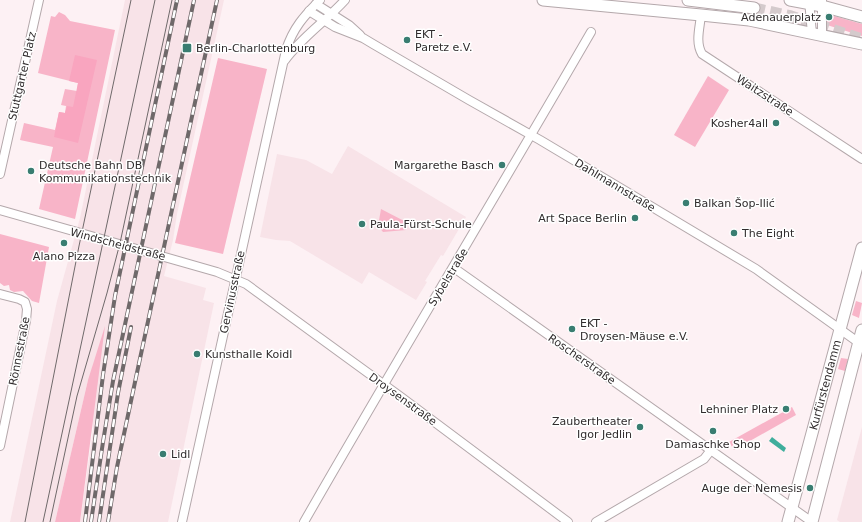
<svg xmlns="http://www.w3.org/2000/svg" width="862" height="522" viewBox="0 0 862 522" font-family="'DejaVu Sans',sans-serif">
<rect width="100%" height="100%" fill="#fdf1f4"/>
<g fill="#f8e3e8">
<path d="M125,0H224L177,214L173,240L164,276L206,288L203,300L214,303L168,522H80L93,430L88,380L55,522H10L57,301L80,218Z"/>
<path d="M348,146L466,217L443,256L441,255L425,281L427,282L416,300L369,272L362,284L290,241L276,240L260,237L277,154L306,160L332,174Z"/>
<path d="M862,427V522H840L837,520Z"/>
</g>
<g fill="#f8b4c8">
<path d="M59,12L65,15L70,21L115,30L75,219L39,209L53,147L20,140L24,123L55,130L59,112L65,113L66,106L61,105L65,89L77,91L78,83L38,73L51,16L55,17Z"/>
<path d="M827,14L862,24V36L827,25Z"/>
<path d="M218,58L267,69L223,254L175,243Z"/>
<path d="M708,76L729,90L695,147L674,135Z"/>
<path d="M381,209L408,223L406,230L383,232L378,226Z"/>
<path d="M0,234L49,247L39,303L32,301L23,291L14,292L10,290L9,285L4,286L0,283Z"/>
<path d="M856,301L862,303L859,318L852,315Z"/>
<path d="M105,326L80,522H55L88,380Z"/>
<path d="M841,358L848,359L845,371L838,369Z"/>
<path d="M792,407L796,415L734,450L729,442Z"/>
</g>
<path fill="#f9a5bf" d="M75,55L97,60L78,143L54,137L59,112L65,113L67,106L73,107L78,83L69,81Z"/>
<path fill="#3fae9c" d="M772,437L786,448L784,452L769,441Z"/>
<g fill="none" stroke-linecap="round" stroke-linejoin="round">
<path stroke="#d4cacc" stroke-width="11" stroke-dasharray="11 5.5" stroke-linecap="butt" d="M754,8L791,16L862,39"/>
<g stroke="#b4a8ab" stroke-width="10">
<g id="minor">
<path d="M809,0L812,34"/>
<path d="M822,0V36"/>
<path d="M316,4L349,25L360,35"/>
<path d="M309,11L335,27L363,38L373,44L469,100L540,140L756,269L862,345"/>
<path d="M701,15C700,27 695,42 702,54L862,159"/>
<path d="M285,60C302,37 326,21 345,0"/>
<path d="M0,174L39,0"/>
<path d="M0,210L217,272L246,284L401,397L568,522"/>
<path d="M454,268L812,522"/>
<path d="M0,294L19,299L25,302L27,309L26,321L0,446"/>
<path d="M182,522L286,50C293,28 304,16 320,0"/>
<path d="M304,522C398,358 496,196 591,32"/>
<path d="M596,522L704,459L711,450"/>
</g>
</g>
<g stroke="#b4a8ab" stroke-width="13">
<g id="secondary">
<path d="M543,0L701,15L749,20L862,44"/>
<path d="M688,0L754,8"/>
<path d="M790,0L822,6L862,17"/>
<path id="s1" d="M788,522L862,248"/>
<path d="M812,522L862,330"/>
</g>
</g>
<use href="#minor" stroke="#fff" stroke-width="8"/>
<use href="#secondary" stroke="#fff" stroke-width="11"/>
<g stroke="#6f696a" stroke-width="1">
<path d="M25,522L79,246L131,0"/>
<path d="M43,522L155,0"/>
<path d="M50,522L77,396L107,293L120,243L172,0"/>
</g>
<g stroke="#6f696a" stroke-width="4">
<g id="rail">
<path d="M85,522L103,375L115,296L177,0"/>
<path d="M91,522L103,442L113,381L194,0"/>
<path d="M99,522L118,393L131,327"/>
<path d="M108,522L117,467L138,368L217,0"/>
</g>
</g>
<use href="#rail" stroke="#fff" stroke-width="2.5" stroke-dasharray="8" stroke-linecap="butt"/>
</g>
<g fill="#397d71" stroke="#fff" stroke-width="1.5">
<circle cx="829" cy="17" r="4"/>
<circle cx="407" cy="40" r="4"/>
<rect x="182" y="43" width="10" height="10" rx="2"/>
<circle cx="776" cy="123" r="4"/>
<circle cx="502" cy="165" r="4"/>
<circle cx="31" cy="171" r="4"/>
<circle cx="686" cy="203" r="4"/>
<circle cx="635" cy="218" r="4"/>
<circle cx="362" cy="224" r="4"/>
<circle cx="734" cy="233" r="4"/>
<circle cx="64" cy="243" r="4"/>
<circle cx="572" cy="329" r="4"/>
<circle cx="197" cy="354" r="4"/>
<circle cx="786" cy="409" r="4"/>
<circle cx="640" cy="427" r="4"/>
<circle cx="713" cy="431" r="4"/>
<circle cx="163" cy="454" r="4"/>
<circle cx="810" cy="488" r="4"/>
</g>
<g text-anchor="middle" stroke-width="3" stroke-linejoin="round" paint-order="stroke">
<g font-size="11" fill="#302c2d" stroke="#fff" text-anchor="start">
<text x="821" y="21" text-anchor="end">Adenauerplatz</text>
<text x="415" y="38">EKT -<tspan x="415" dy="13">Paretz e.V.</tspan></text>
<text x="196" y="52">Berlin-Charlottenburg</text>
<text x="768" y="127" text-anchor="end">Kosher4all</text>
<text x="39" y="169">Deutsche Bahn DB<tspan x="39" dy="13">Kommunikationstechnik</tspan></text>
<text x="494" y="169" text-anchor="end">Margarethe Basch</text>
<text x="694" y="207">Balkan Šop-Ilić</text>
<text x="627" y="222" text-anchor="end">Art Space Berlin</text>
<text x="370" y="228">Paula-Fürst-Schule</text>
<text x="742" y="237">The Eight</text>
<text x="64" y="260" text-anchor="middle">Alano Pizza</text>
<text x="580" y="327">EKT -<tspan x="580" dy="13">Droysen-Mäuse e.V.</tspan></text>
<text x="205" y="358">Kunsthalle Koidl</text>
<text x="778" y="413" text-anchor="end">Lehniner Platz</text>
<text x="632" y="425" text-anchor="end">Zaubertheater<tspan x="632" dy="13">Igor Jedlin</tspan></text>
<text x="713" y="448" text-anchor="middle">Damaschke Shop</text>
<text x="171" y="458">Lidl</text>
<text x="802" y="492" text-anchor="end">Auge der Nemesis</text>
</g>
<g font-size="11" fill="#302c2d" stroke="#fff">
<text transform="translate(22 76) rotate(-77)" y="4">Stuttgarter Platz</text>
<text transform="translate(765 95) rotate(33)" y="4">Waitzstraße</text>
<text transform="translate(615 185) rotate(31)" y="4">Dahlmannstraße</text>
<text transform="translate(118 244) rotate(15)" y="4">Windscheidstraße</text>
<text transform="translate(448 277) rotate(-59)" y="4">Sybelstraße</text>
<text transform="translate(232 292) rotate(-78)" y="4">Gervinusstraße</text>
<text transform="translate(19 351) rotate(-79)" y="4">Rönnestraße</text>
<text transform="translate(582 359) rotate(35)" y="4">Roscherstraße</text>
<text dy="4" stroke="none"><textPath href="#s1" startOffset="142">Kurfürstendamm</textPath></text>
<text transform="translate(403 399) rotate(36)" y="4">Droysenstraße</text>
</g>
</g>
</svg>
